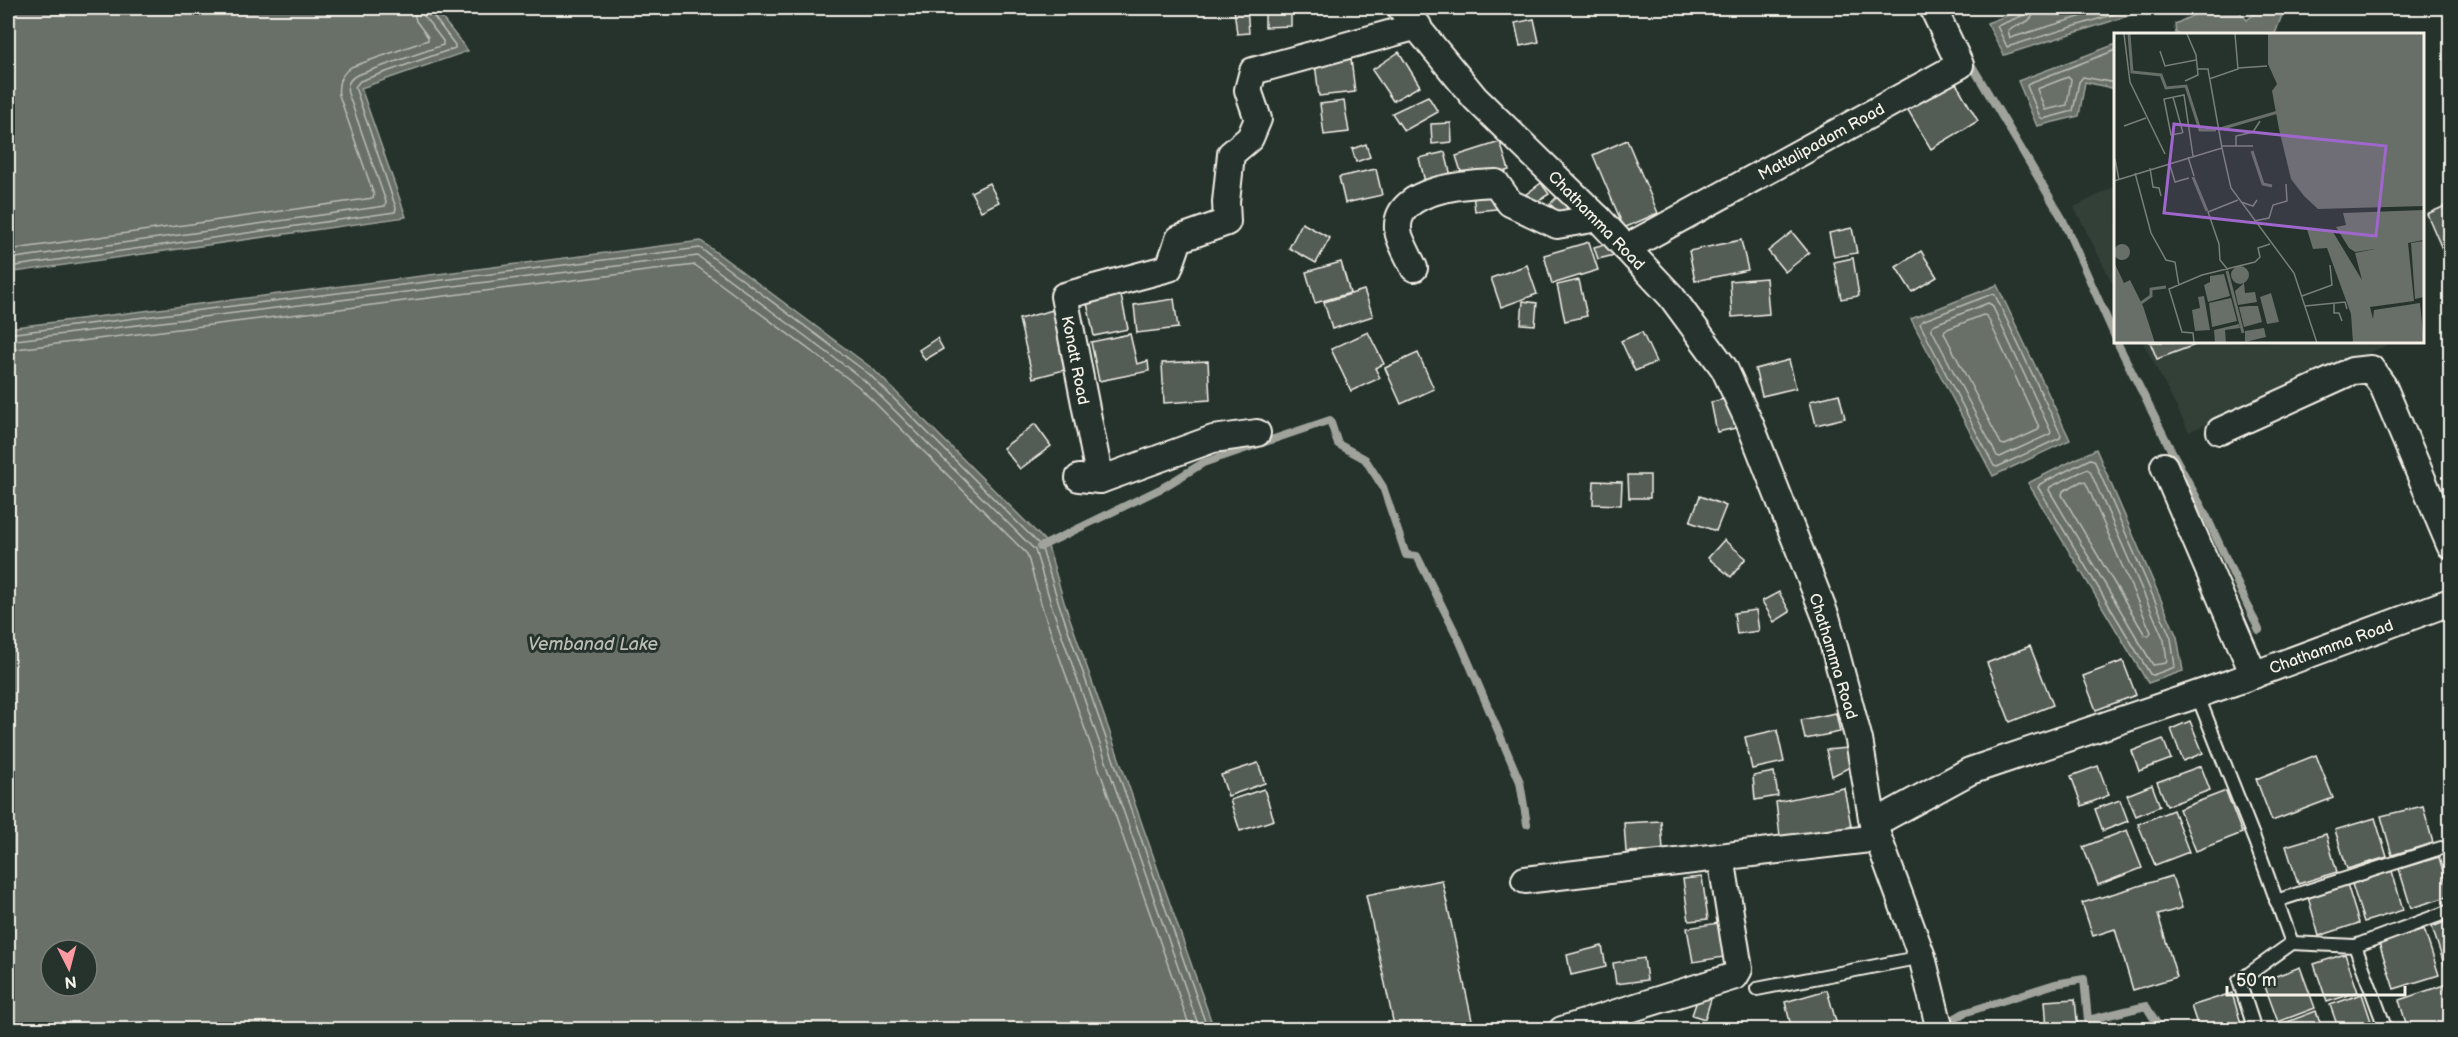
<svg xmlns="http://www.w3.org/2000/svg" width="2458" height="1037" viewBox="0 0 2458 1037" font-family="'Balsamiq Sans',sans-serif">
<rect width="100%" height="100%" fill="#26332d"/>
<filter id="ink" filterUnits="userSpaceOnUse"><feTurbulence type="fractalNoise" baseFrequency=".0167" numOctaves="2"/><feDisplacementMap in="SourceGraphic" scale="12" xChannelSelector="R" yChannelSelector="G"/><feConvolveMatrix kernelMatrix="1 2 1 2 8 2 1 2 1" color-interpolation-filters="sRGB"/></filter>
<g filter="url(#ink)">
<g fill="#333f39">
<path d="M2116,186V290L2074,207Z"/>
<path d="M2143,342H2394L2189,432Z"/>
</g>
<g fill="#676f68" stroke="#9fa39b" stroke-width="1.5" fill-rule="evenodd">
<path d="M8,8H434L468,51L361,88L406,217L8,273Z"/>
<path d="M2028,8H2153L2004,55L1987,23Z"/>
<path d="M2201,8H2236L2247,20L2261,8H2276L2282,15L2275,34H2176L2175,24L2194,15Z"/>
<path d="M2116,44V89L2085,82L2079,116L2037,126L2018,81Z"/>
<path d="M701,241L873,369L1047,543L1064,602L1214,1029H8V328ZM51,950H87V986H51Z"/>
<path d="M1997,285L2070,440L1993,476L1911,319Z"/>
<path d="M2096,449L2177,637L2183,671L2148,683L2028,483Z"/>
</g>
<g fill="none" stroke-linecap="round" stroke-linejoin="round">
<g stroke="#bcbdb5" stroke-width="1.5">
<path d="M2027,8L2024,15L1997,26L2007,47L2134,8"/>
<path d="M2035,8C2034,23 2020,24 2008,30L2010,38L2109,8"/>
<path d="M2116,50L2029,83L2027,86L2040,117L2043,119L2073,111L2079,82L2083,77L2116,83"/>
<path d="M2068,77L2071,80L2067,105L2045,110L2037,89Z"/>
<path d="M8,250L373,198L374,195L339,95C337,83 341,74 351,67L428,40V37L416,21L413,8"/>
<path d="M8,259L385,206L386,202L348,93C346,85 349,79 357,75L443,45V41L424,16L422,8"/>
<path d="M8,267L395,212L396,208L355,87L360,81L455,48V45L431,13L430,8"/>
<path d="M1992,294L1995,295L2061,435L2060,438L1997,467L1994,466L1920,324L1922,321Z"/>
<path d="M1988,303L1992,305L2051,432L2050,434L2000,457L1997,456L1931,328L1933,325Z"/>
<path d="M1983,315L1987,316L2039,427L2038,430L2005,445L2001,444L1944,333L1945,330Z"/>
<path d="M8,334L700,248L869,374L1041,546L1059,604L1208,1030"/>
<path d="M8,341L698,256L864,380L1035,550L1052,607L1200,1030"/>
<path d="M8,350L695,265L858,386L1027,554L1043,610L1191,1030"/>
<path d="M2090,459L2094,460L2171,638L2175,667L2153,675L2150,674L2038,487L2040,484Z"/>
<path d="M2087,469L2090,471L2164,640L2167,660L2166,663L2153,665L2049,490L2050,487Z"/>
<path d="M2082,481L2086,483L2151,632L2149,636L2145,635L2062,495L2063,491Z"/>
</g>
<g stroke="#9fa39b" stroke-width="8">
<path d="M1968,59L2062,218L2116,339"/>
<path d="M2117,342L2170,448L2206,515L2259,630"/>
<path d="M1040,547L1162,488L1203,463L1330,420L1338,444L1365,459L1383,487L1406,555L1417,556L1460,642L1520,782L1527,824"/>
<path d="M1952,1020L1964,1013L2055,984L2084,979L2088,1020L2146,1006L2161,1030"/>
</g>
</g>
<g fill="#525c55" stroke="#f4f1e8" stroke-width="1.5">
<path d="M1247,8L1249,33L1237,34L1234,9Z"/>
<path d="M1265,8H1299V12H1291V26L1265,27Z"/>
<path d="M1534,19L1539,42L1520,46L1515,23Z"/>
<path d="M1399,52L1420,86L1393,101L1372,70Z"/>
<path d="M1351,59L1355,92L1319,96L1315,63Z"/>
<path d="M1953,78L1978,121L1931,149L1905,105Z"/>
<path d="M1428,96L1438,112L1404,131L1392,113Z"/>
<path d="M1344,101L1349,132L1324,135L1320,104Z"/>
<path d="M1451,123L1452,142L1432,144L1431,124Z"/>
<path d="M1627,140L1658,213L1624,228L1593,155Z"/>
<path d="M1500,142L1509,170L1465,184L1456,156Z"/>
<path d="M1366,144L1370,157L1356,162L1352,149Z"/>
<path d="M1445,152L1453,184L1427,190L1419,158Z"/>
<path d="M1376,169L1382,195L1345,203L1339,177Z"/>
<path d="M989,183L999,202L981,211L971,192Z"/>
<path d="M1541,183L1549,194L1532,205L1525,195Z"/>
<path d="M1495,192L1496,209L1475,211L1473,194Z"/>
<path d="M1562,192L1573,202L1561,215L1550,204Z"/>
<path d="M2450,204V248L2443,251L2427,214Z"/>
<path d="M1302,223L1330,238L1316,263L1289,248Z"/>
<path d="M1852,228L1857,253L1834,257L1829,233Z"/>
<path d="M1792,232L1809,253L1785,272L1768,251Z"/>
<path d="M1741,240L1748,270L1695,281L1689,251Z"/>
<path d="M1616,241L1619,254L1598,259L1594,247Z"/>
<path d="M1589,242L1598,270L1552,284L1544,255Z"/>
<path d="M1921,251L1937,277L1912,292L1896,267Z"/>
<path d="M1853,258L1859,296L1841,299L1834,262Z"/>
<path d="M1341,262L1350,293L1315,303L1306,272Z"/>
<path d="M1527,265L1537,294L1501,307L1491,278Z"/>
<path d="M1766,278L1769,314L1732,317L1730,281Z"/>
<path d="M1579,280L1587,316L1565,321L1557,285Z"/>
<path d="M1364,290L1373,316L1332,329L1324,302Z"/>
<path d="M1120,291L1128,329L1094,336L1086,298Z"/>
<path d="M1174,299L1178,328L1137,333L1134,305Z"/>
<path d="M1523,301L1537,303L1535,325L1521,324Z"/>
<path d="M1053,310L1068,369L1033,378L1019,319Z"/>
<path d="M1368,332L1384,364L1375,368L1380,378L1351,391L1331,349Z"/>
<path d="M1642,332L1656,362L1635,371L1621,341Z"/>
<path d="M1130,334L1137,364L1148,361L1149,371L1099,381L1091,342Z"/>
<path d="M937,338L943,349L925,360L919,350Z"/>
<path d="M2150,342H2194L2195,345L2157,359Z"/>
<path d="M1418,353L1434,389L1401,404L1385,368Z"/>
<path d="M1789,360L1796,388L1762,396L1755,369Z"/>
<path d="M1208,361L1210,400L1164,403L1162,363Z"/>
<path d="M1839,394L1845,418L1816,425L1810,401Z"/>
<path d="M1734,397L1741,427L1717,432L1711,402Z"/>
<path d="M1035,424L1051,446L1020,469L1003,448Z"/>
<path d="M1628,475H1650V498H1629Z"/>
<path d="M1594,481L1622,482L1621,505L1593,504Z"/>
<path d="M1700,496L1726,506L1716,531L1690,522Z"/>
<path d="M1724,540L1746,558L1731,577L1708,558Z"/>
<path d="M1779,592L1790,612L1774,622L1762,601Z"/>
<path d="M1756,610L1759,631L1737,634L1734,613Z"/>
<path d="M2030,646L2053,705L2010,722L1987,663Z"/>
<path d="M2123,661L2136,695L2096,710L2083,676Z"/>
<path d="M1836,713L1840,732L1805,739L1801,720Z"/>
<path d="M2190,721L2203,753L2183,761L2171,729Z"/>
<path d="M1777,730L1784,762L1752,769L1745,737Z"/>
<path d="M2163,739L2171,759L2139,771L2132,751Z"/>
<path d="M1848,748L1852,766L1832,776L1826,750Z"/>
<path d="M2316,755L2333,798L2272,821L2256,779Z"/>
<path d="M1258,763L1265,783L1228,796L1221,775Z"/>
<path d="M2098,766L2109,795L2082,806L2071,776Z"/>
<path d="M2201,766L2210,790L2167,806L2157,782Z"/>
<path d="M1774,772L1778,796L1755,800L1753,776Z"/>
<path d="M2152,785L2160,806L2136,816L2127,795Z"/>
<path d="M1844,788L1852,831L1781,845L1776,802Z"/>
<path d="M1264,789L1274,820L1240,831L1230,800Z"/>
<path d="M2226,791L2242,833L2196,851L2179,809Z"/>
<path d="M2120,800L2128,821L2103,831L2095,809Z"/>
<path d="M2423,806L2433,843L2392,855L2381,816Z"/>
<path d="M2173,810L2189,852L2155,865L2138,824Z"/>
<path d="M2375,818L2387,857L2347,869L2335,830Z"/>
<path d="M1661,821L1663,850L1626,852L1624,823Z"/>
<path d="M2127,830L2142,868L2098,885L2083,847Z"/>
<path d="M2326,834L2337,872L2298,884L2286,846Z"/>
<path d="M2439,857L2450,896L2411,908L2399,869Z"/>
<path d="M2392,871L2403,910L2364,922L2352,884Z"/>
<path d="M2172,876L2182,908L2158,915L2177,977L2133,990L2115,929L2093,936L2082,903Z"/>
<path d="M1702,877L1708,919L1689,921L1683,879Z"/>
<path d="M1442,880L1474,1030H1395L1366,895Z"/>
<path d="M2347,884L2359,923L2319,936L2308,897Z"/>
<path d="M2450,920V968L2446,970L2432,927Z"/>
<path d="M1718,923L1724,957L1693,962L1687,928Z"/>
<path d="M2424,929L2439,975L2394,989L2379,943Z"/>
<path d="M1602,946L1606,967L1571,975L1567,955Z"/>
<path d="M2345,954L2358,992L2327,1002L2314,964Z"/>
<path d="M1644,958L1647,980L1616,984L1613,963Z"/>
<path d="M2300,967L2315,1008L2278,1022L2263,981Z"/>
<path d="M2444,985L2450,1004V1030H2408L2399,1000Z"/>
<path d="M1827,990L1837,1025L1821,1030H1792L1785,1002Z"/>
<path d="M2232,993L2243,1030H2199L2191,1006Z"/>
<path d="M2362,994L2374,1030H2339L2330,1005Z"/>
<path d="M1699,995L1711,999L1705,1019L1692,1015Z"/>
<path d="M2075,999L2078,1030H2047L2045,1001Z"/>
<path d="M2316,1011L2323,1030H2281L2279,1025Z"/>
<path d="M2112,1021L2115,1030L2090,1029Z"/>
</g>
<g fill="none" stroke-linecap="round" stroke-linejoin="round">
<g stroke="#f4f1e8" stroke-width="16">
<g id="service">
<path d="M2197,694L2255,841L2292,943L2239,981L2255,1030"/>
<path d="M2276,901L2441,848"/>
<path d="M2292,943L2355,946L2386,1030"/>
<path d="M2355,946L2450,911"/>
<path d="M1757,989L1922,957"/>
</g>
</g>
<g stroke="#f4f1e8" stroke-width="30">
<g id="minor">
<path d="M1401,8L1475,98L1598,218L1671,296L1724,368L1750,424L1827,620L1859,740L1873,824L1970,771L2234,682L2450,602"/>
<path d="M1626,248L1960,65L1933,8"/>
<path d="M1414,268C1410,259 1398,238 1398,229C1395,188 1469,184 1496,183L1510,203L1557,225L1598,218"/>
<path d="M2220,431L2352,371L2371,369L2383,386L2450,545"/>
<path d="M2164,466L2254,675"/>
<path d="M1079,478L1100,480L1213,439L1257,433"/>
<path d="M1100,480L1064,296L1169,268L1179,239L1227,222L1226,202L1231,154L1250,138L1258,119L1248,90L1253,71L1418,26"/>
<path d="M1873,824L1922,957L1940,1030"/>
<path d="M1525,880L1878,838"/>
<path d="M1562,1030L1735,976L1739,969L1721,857"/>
</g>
</g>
<use href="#service" stroke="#26332d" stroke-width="12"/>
<use href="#minor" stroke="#26332d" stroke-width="26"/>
</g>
</g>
<g text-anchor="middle" stroke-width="6" stroke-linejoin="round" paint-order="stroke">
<g font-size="16" fill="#f4f1e8" stroke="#26332d">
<text transform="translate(1821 141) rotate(-29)" y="6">Mattalipadam Road</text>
<text transform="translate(1597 220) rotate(46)" y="6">Chathamma Road</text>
<text transform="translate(1076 360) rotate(79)" y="6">Konatt Road</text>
<text transform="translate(2331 646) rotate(-20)" y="6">Chathamma Road</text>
<text transform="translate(1834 656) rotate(73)" y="6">Chathamma Road</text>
</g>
<g font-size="18" font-style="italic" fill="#bcbdb5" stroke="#26332d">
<text x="593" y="650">Vembanad Lake</text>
</g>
</g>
<g transform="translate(2114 33)">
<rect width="310" height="310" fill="#26332d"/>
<path d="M154,1H310V173L204,176L190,163L177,146L165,96L158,58L163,51L154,31ZM310,177V207L294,210L300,268L256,274L259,286L260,277L306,270L310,310H239L237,281L213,215L199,216L193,196L219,199L248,247L241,220L261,216L241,219L235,215L222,194L232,192L229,180ZM310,208V264L301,266L297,210ZM0 219a8 8 0 1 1 16 0a8 8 0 1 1-16 0ZM0,229L10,250L16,247L29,273L41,310H0ZM117 242a9 9 0 1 1 18 0a9 9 0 1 1-18 0ZM110,241L116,263L94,269L90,252L96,249V243ZM130,250L131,260L141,259L143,269L124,272L121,258ZM157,260L165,289L153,291L146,264ZM90,263L96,297L81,298L78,277L86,275L84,264ZM117,265L123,288L98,294L95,270ZM135,273H144L148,289L130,294L125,274ZM125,291L126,295L111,297L112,310H101L100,297ZM150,295L152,304L131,309V298Z" fill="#676f68"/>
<path fill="none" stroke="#676f68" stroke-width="3" d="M15,1L18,39L47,42L52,55L72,53L86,97H102M106,96L164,79M138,118L149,151L158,153M79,144L93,178M113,238L129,300M27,270L37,263V256L52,254"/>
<path fill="none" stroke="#787f78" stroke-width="1.5" d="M10,1L16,49L51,121M46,18L51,33L82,27M124,35L153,33M84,36H94L108,115M95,46L124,36L121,1M71,48L84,42L82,22L73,1M59,64L69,100M10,93L32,85M68,100L57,102L50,66L70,62L79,123M108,113H139M122,113V103L139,99L146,88M74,124L80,143M1,126L5,147M55,129L61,149L75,145M36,135L39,154L45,155L47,163M21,140L37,200L52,227L61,229L65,253M0,148L108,115L117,155L180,240L203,310M127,169L139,173L143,167M140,188L155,185L159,172L173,168L172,151M114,237L106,227L105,211L94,179L124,167M188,263L218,252L216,232M220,270V280H225L228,288M191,273L231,269L233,276M80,310L79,300L68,299L55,256L88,242L141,229L146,224L144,215L156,211"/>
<path fill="#9f67cb" fill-opacity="0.15" stroke="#9f67cb" stroke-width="3" d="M60,91L272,113L262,203L50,180Z"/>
<rect width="310" height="310" fill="none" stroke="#f4f1e8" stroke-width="3"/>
</g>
<rect width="2458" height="1037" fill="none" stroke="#26332d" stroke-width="30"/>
<rect x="15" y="15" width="2428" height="1007" fill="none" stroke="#f4f1e8" stroke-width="2" filter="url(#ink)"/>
<g transform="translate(69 968) rotate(174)"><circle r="28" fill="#26332d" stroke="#787f78" stroke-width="1.5"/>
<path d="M0-4.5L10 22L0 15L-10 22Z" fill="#ff9aa2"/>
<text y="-9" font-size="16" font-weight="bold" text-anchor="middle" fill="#f4f1e8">N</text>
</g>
<path d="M2227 986v9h178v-9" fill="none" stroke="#f4f1e8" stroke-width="3"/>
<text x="2236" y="986" font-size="18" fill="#f4f1e8" stroke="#26332d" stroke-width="4.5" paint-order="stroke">50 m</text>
</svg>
